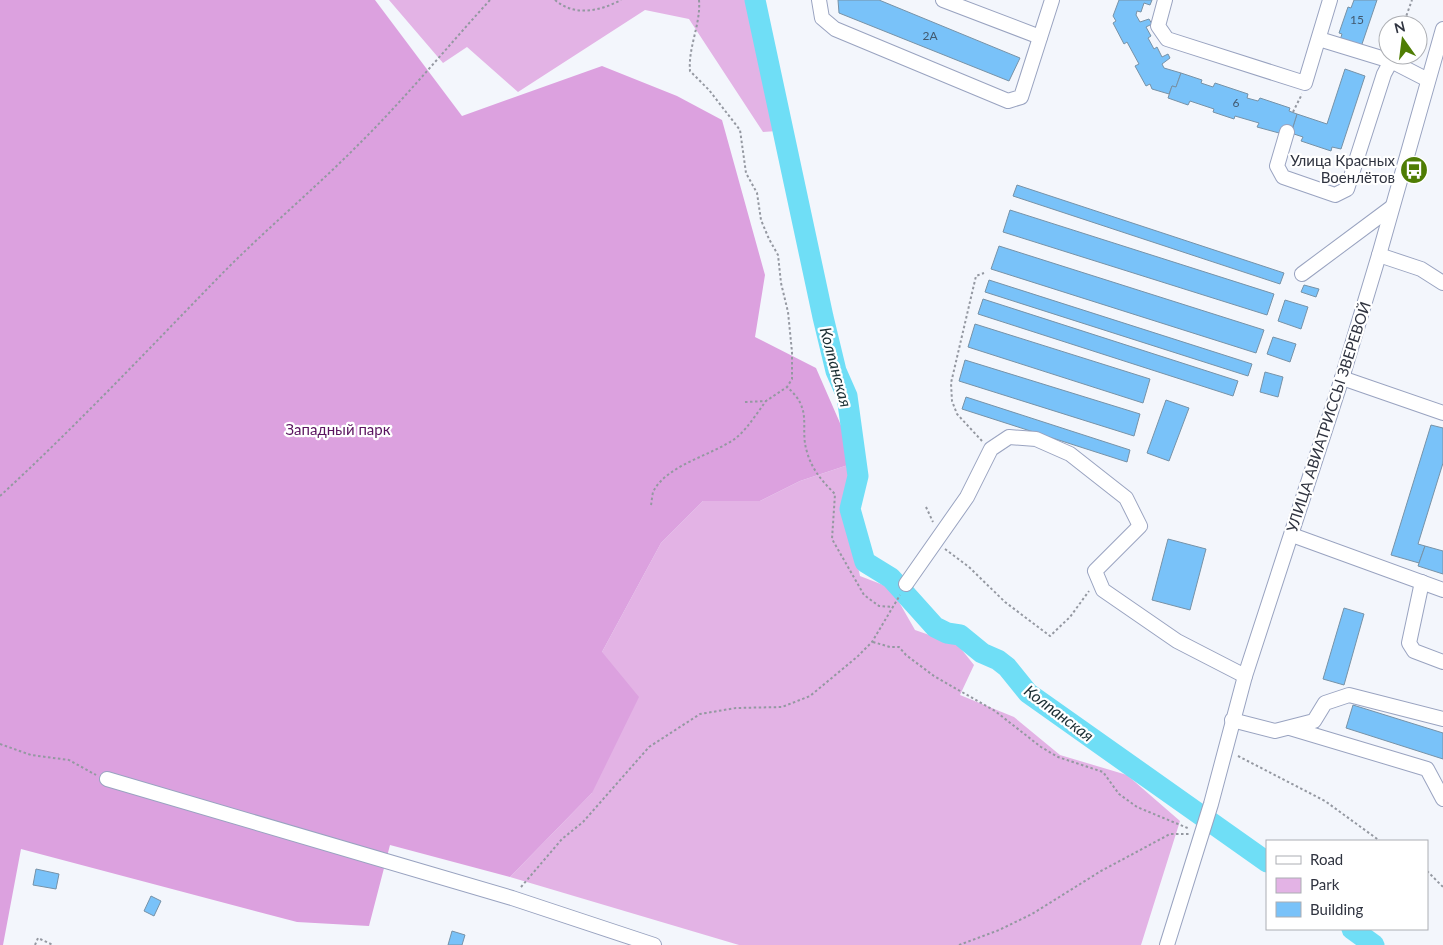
<svg xmlns="http://www.w3.org/2000/svg" width="1443" height="945" viewBox="0 0 1443 945" font-family="Lato,sans-serif">
<rect width="100%" height="100%" fill="#f3f6fc"/>
<g fill="#e3b3e5">
<path d="M389,0H748L777,131L763,132L689,19L645,10L518,92L467,47L443,63Z"/>
<path d="M857,462L846,511L860,576L891,588L915,630L958,645L974,665L960,695L1014,717L1060,755L1127,775L1180,821L1141,945H739L510,877L592,793L602,652L661,543L703,501H760L800,481Z"/>
</g>
<path fill="#dca1df" d="M0,0H375L462,116L602,66L677,96L722,120L765,275L755,337L816,368L857,462L800,481L760,501H703L661,543L602,652L639,697L592,793L510,877L390,845L369,926L297,922L21,849L3,945H0Z"/>
<g fill="none" stroke-linecap="round" stroke-linejoin="round">
<g stroke="#6fdef6" stroke-width="21">
<path d="M755,0L823,317L836,371L847,396L858,476L850,509L865,562L891,578L935,627L947,633L960,635L982,653L998,660L1007,667L1028,693L1267,862"/>
<path d="M1352,929L1374,945"/>
</g>
</g>
<g fill="#79c2f9" stroke="#7792a7">
<path d="M838,0H879L1020,58L1009,81L839,13Z"/>
<path d="M1119,0H1152L1150,5L1144,3L1141,12L1137,11L1136,15L1140,22L1149,19L1152,24L1146,27L1151,36L1148,38L1154,49L1157,47L1162,57L1168,54L1170,58L1162,64L1164,68L1181,73L1176,87L1172,86L1169,94L1152,89L1150,84L1146,86L1135,66L1139,64L1127,42L1124,44L1113,23L1116,21L1113,16Z"/>
<path d="M1354,0H1377L1361,47L1340,40L1342,34L1339,33L1348,7L1351,8Z"/>
<path d="M1345,69L1365,76L1341,149L1332,147L1331,151L1301,141L1303,137L1291,133L1297,114L1327,124Z"/>
<path d="M1181,73L1202,80L1201,83L1213,87L1215,83L1248,94L1247,98L1258,101L1260,98L1290,108L1289,111L1297,114L1291,133L1280,130L1279,133L1257,127L1259,123L1235,116L1234,119L1213,112L1214,109L1190,101L1188,105L1168,98L1172,86L1176,87Z"/>
<path d="M1017,185L1284,273L1280,284L1013,196Z"/>
<path d="M1010,210L1274,294L1267,315L1003,232Z"/>
<path d="M999,246L1264,330L1256,353L991,269Z"/>
<path d="M989,280L1252,364L1248,376L985,292Z"/>
<path d="M1304,285L1319,289L1316,297L1301,292Z"/>
<path d="M983,299L1238,381L1233,396L978,314Z"/>
<path d="M1285,300L1308,307L1301,329L1278,321Z"/>
<path d="M975,324L1150,379L1143,403L968,347Z"/>
<path d="M1273,337L1296,344L1290,362L1267,354Z"/>
<path d="M965,360L1140,414L1134,436L959,381Z"/>
<path d="M1265,372L1283,377L1278,397L1260,392Z"/>
<path d="M966,397L1130,450L1127,462L962,409Z"/>
<path d="M1166,400L1189,408L1169,461L1147,453Z"/>
<path d="M1431,425L1443,428V463L1418,544L1425,546L1419,563L1391,555Z"/>
<path d="M1168,539L1206,549L1190,610L1152,600Z"/>
<path d="M1425,546L1443,551V574L1418,566Z"/>
<path d="M1344,608L1364,614L1344,685L1323,679Z"/>
<path d="M1353,705L1443,733V759L1346,728Z"/>
<path d="M36,869L59,874L56,889L33,885Z"/>
<path d="M151,896L161,901L154,916L144,911Z"/>
<path d="M452,931L465,935L462,945H448Z"/>
</g>
<g fill="none" stroke-linecap="round" stroke-linejoin="round">
<g stroke="#99a3c0" stroke-width="16">
<g id="minor">
<path d="M819,0L822,18L835,29L1008,101L1021,97L1052,0"/>
<path d="M943,0L1040,37"/>
<path d="M1165,0L1158,26L1167,39L1305,83L1330,0"/>
<path d="M1319,39L1391,61L1428,80"/>
<path d="M1287,132L1277,166L1283,177L1335,195L1347,189L1384,74L1391,61"/>
<path d="M1379,255L1421,269L1443,283"/>
<path d="M1302,274L1392,207"/>
<path d="M1342,378L1443,413"/>
<path d="M1292,535L1443,590"/>
<path d="M1422,582L1409,643L1414,651L1443,662"/>
<path d="M906,584L967,497L991,449L1009,437L1036,439L1070,454L1126,498L1140,526L1095,571L1103,590L1177,641L1245,676"/>
<path d="M1232,720L1275,731L1314,721L1325,703L1349,695L1443,719"/>
<path d="M1290,728L1427,769L1443,799"/>
<path d="M107,779L512,898L654,945"/>
<path d="M1167,945L1211,804L1245,676L1342,378L1379,255L1443,29"/>
</g>
</g>
<g stroke="#9498a1" stroke-width="2" stroke-dasharray="2.5 2.5" stroke-linecap="butt">
<path d="M555,0C575,17 600,11 621,0"/>
<path d="M699,0C701,24 688,47 690,71L709,90L740,130L746,173L757,193L761,220L769,239L778,255L781,283L788,312L792,352V379L787,387C814,410 799,427 807,452C812,470 823,482 835,494L832,539L864,595L879,606L893,607"/>
<path d="M1403,25L1412,0"/>
<path d="M1293,112L1302,94"/>
<path d="M745,402L766,401L787,387"/>
<path d="M982,441L957,414L952,401L951,383L976,276L984,273"/>
<path d="M0,496C74,428 143,355 213,283C261,233 315,189 363,140C408,95 448,46 490,0"/>
<path d="M651,505C652,501 652,493 654,490C669,464 713,455 736,438C748,428 757,413 766,401"/>
<path d="M926,507L933,522"/>
<path d="M945,549L969,567L1005,602L1050,636L1070,617L1089,591"/>
<path d="M873,642L890,647H899L906,655L934,676L995,711L1041,747L1058,757L1103,772L1119,794L1137,807L1190,829"/>
<path d="M0,744L31,755L69,760L96,775"/>
<path d="M1238,756L1325,801L1380,841"/>
<path d="M1427,871L1443,887"/>
<path d="M521,887L562,839L583,822L649,747L700,714L736,708L782,707L810,696L857,657L872,642L900,595"/>
<path d="M35,945L38,938L53,945"/>
<path d="M959,945L999,930L1032,914L1101,871L1170,834H1189"/>
</g>
<use href="#minor" stroke="#fff" stroke-width="14"/>
</g>
<defs>
<g id="bus-disc" transform="scale(1.4375)"><circle r="9.5" fill="#4f7d04" stroke="#fff"/><path d="M-5-6H5V4H4V6H2V4H-2V6H-4V4H-5ZM-3.5-4V0h7V-4ZM-3.5 1.2v1.5H-2V1.2ZM2 1.2v1.5H3.5V1.2Z" fill="#fff"/></g>
</defs>
<g fill-rule="evenodd">
<use href="#bus-disc" x="1414" y="170"/>
</g>
<g text-anchor="middle" stroke-width="4.5" stroke-linejoin="round" paint-order="stroke">
<g font-size="12" fill="#42586e">
<text x="1357" y="24">15</text>
<text x="930" y="40">2А</text>
<text x="1236" y="107">6</text>
</g>
<g font-size="15" fill="#303440" stroke="#fff" text-anchor="end">
<text x="1395" y="166">Улица Красных<tspan x="1395" dy="17">Военлётов</tspan></text>
</g>
<g font-size="15" fill="#303440" stroke="#fff">
<text transform="translate(1329 417) rotate(-72)" y="5">УЛИЦА АВИАТРИССЫ ЗВЕРЕВОЙ</text>
</g>
<g font-size="15" fill="#5a145f" stroke="#fff">
<text x="338" y="435">Западный парк</text>
</g>
<g font-size="16" font-style="italic" fill="#1a2e33" stroke="#fff">
<text transform="translate(836 367) rotate(75)" y="6">Колпанская</text>
<text transform="translate(1059 713) rotate(37)" y="6">Колпанская</text>
</g>
</g>
<rect x="1266" y="840" width="162" height="90" fill="#ffffff" stroke="#acaeb3"/>
<rect x="1276" y="856" width="25" height="8" fill="#ffffff" stroke="#acaeb3"/>
<text x="1310" y="865" font-size="15" fill="#303440">Road</text>
<rect x="1276" y="878" width="25" height="15" fill="#e3b3e5" stroke="#acaeb3"/>
<text x="1310" y="890" font-size="15" fill="#303440">Park</text>
<rect x="1276" y="902" width="25" height="15" fill="#79c2f9" stroke="#acaeb3"/>
<text x="1310" y="915" font-size="15" fill="#303440">Building</text>
<g transform="translate(1403 40) rotate(346)"><circle r="24" fill="#ffffff" stroke="#acaeb3"/>
<path d="M0-4L9 19L0 12L-9 19Z" fill="#4f7d04"/>
<text y="-8" font-size="14" font-weight="bold" text-anchor="middle" fill="#303440">N</text>
</g>
</svg>
